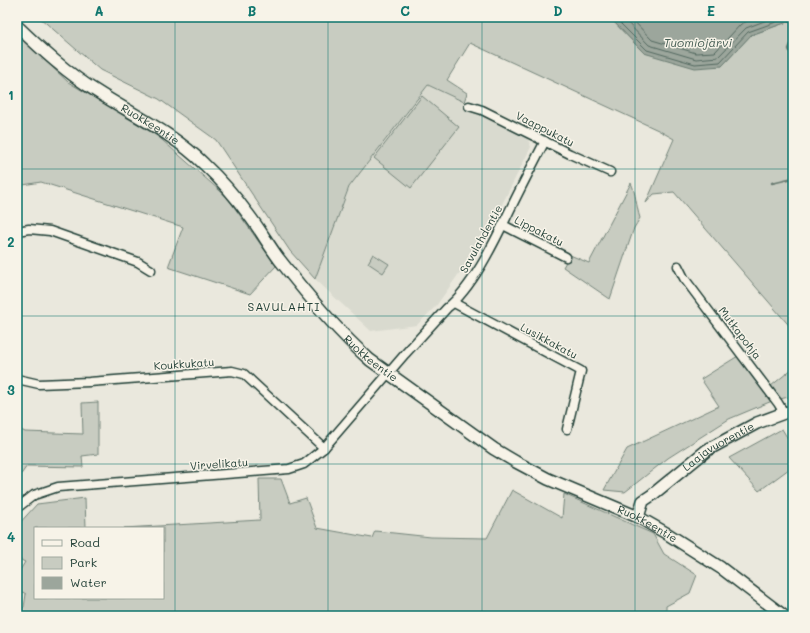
<svg xmlns="http://www.w3.org/2000/svg" width="810" height="633" viewBox="0 0 810 633" font-family="Mali,sans-serif">
<rect width="100%" height="100%" fill="#eae8dd"/>
<filter id="ink" filterUnits="userSpaceOnUse"><feTurbulence type="fractalNoise" baseFrequency=".025" numOctaves="2"/><feDisplacementMap in="SourceGraphic" scale="8" xChannelSelector="R" yChannelSelector="G"/><feConvolveMatrix kernelMatrix="1 2 1 2 8 2 1 2 1" color-interpolation-filters="sRGB"/></filter>
<g filter="url(#ink)">
<path fill="#d9dacf" d="M428,85L473,107L480,112L527,137L531,147L487,234L436,306L417,325L371,331L315,279L349,187Z"/>
<g fill="#c8ccc1" stroke="#74847a">
<path d="M39,17H603L612,20L644,53L722,66L751,35L793,20V330L674,192L654,194L646,203L674,139L658,130L470,43L447,80L467,93L464,102L428,85L349,187L315,279L290,251L216,140L159,99L100,70Z"/>
<path d="M17,34L68,82L154,133L227,197L276,266L250,294L168,267L183,227L41,182L17,186Z"/>
<path d="M422,96L459,127L411,188L374,158Z"/>
<path d="M631,183C636,193 636,206 640,218L634,228L610,299L563,267L570,255L589,263Z"/>
<path d="M373,254L389,264L383,273L368,263Z"/>
<path d="M738,356L772,401L729,419L668,458L625,492L604,490L627,449L719,406L701,379Z"/>
<path d="M793,368V396L780,399L771,386Z"/>
<path d="M98,402V454L82,456L83,467L27,466L17,480V428L25,432L83,434L82,403Z"/>
<path d="M782,429L793,447V466L759,491L729,458Z"/>
<path d="M259,479H281L290,503L306,498L317,528L372,538L375,531L431,537L487,538L512,490L562,518L564,494L653,534L664,554L697,575L690,593L666,606V616H17V614L24,607L26,594L17,589V575L25,562L17,558V526L37,504L85,498L86,528H35V598H163V528H124L260,520Z"/>
</g>
<path fill="#9ca69c" stroke="#6a7c72" d="M603,17H793V20L751,35L722,66L695,68L644,53L612,20Z"/>
<g fill="none" stroke-linecap="round" stroke-linejoin="round">
<g stroke="#51675e" stroke-width="1">
<path d="M614,17L647,50L695,64L720,62L748,32L790,17"/>
<path d="M622,17L649,45L696,59L718,57L746,28L775,17"/>
<path d="M630,17L652,40L696,53L715,52L741,24L757,17"/>
</g>
<g stroke="#6a7c72" stroke-width="2.5">
<path d="M793,39L789,49L793,59"/>
<path d="M772,183L793,178"/>
<path d="M788,224L793,222"/>
</g>
<g stroke="#1f3d34" stroke-width="11">
<g id="street">
<path d="M469,106L482,110L570,154L610,172"/>
<path d="M503,225L566,257"/>
<path d="M17,231L29,229L50,231L138,262L151,270"/>
<path d="M678,266L684,278L778,403L784,413"/>
<path d="M454,303L581,371L567,429"/>
<path d="M17,379L39,384L89,382L232,371L244,374L324,448"/>
<path d="M17,508L34,495L58,487L289,469L304,464L324,448L405,354L447,308C472,288 493,245 507,216C519,191 532,166 545,141"/>
</g>
</g>
<g stroke="#1f3d34" stroke-width="14">
<g id="secondary">
<path id="s1" d="M17,26C42,50 67,73 96,91C133,115 173,133 204,164C220,179 235,196 248,214C259,228 268,244 279,259C307,295 336,330 370,360L494,449L516,462L548,479L638,517L666,533L721,568L784,616"/>
<path id="s2" d="M638,517L643,501L652,495L707,450L757,423L784,413L793,411"/>
</g>
</g>
<use href="#street" stroke="#f7f3e8" stroke-width="8"/>
<use href="#secondary" stroke="#f7f3e8" stroke-width="11"/>
</g>
</g>
<path fill="none" stroke="#0f766e" stroke-width="1" stroke-opacity="0.55" d="M175,17V616M328,17V616M482,17V616M635,17V616M17,169H793M17,316H793M17,464H793"/>
<g text-anchor="middle" stroke-width="3" stroke-linejoin="round" paint-order="stroke">
<g font-size="11" fill="#1f3d34" stroke="#f7f3e8">
<text dy="4" stroke="none"><textPath href="#s1" startOffset="166">Ruokkeentie</textPath></text>
<text transform="translate(545 129) rotate(27)" y="4">Vaappukatu</text>
<text transform="translate(539 231) rotate(27)" y="4">Lippakatu</text>
<text transform="translate(481 239) rotate(-61)" y="4">Savulahdentie</text>
<text transform="translate(740 333) rotate(53)" y="4">Mutkapohja</text>
<text transform="translate(549 341) rotate(28)" y="4">Lusikkakatu</text>
<text dy="4" stroke="none"><textPath href="#s1" startOffset="490">Ruokkeentie</textPath></text>
<text transform="translate(184 364) rotate(-4)" y="4">Koukkukatu</text>
<text dy="4" stroke="none"><textPath href="#s2" startOffset="110">Laajavuorentie</textPath></text>
<text transform="translate(219 464) rotate(-4)" y="4">Virvelikatu</text>
<text dy="4" stroke="none"><textPath href="#s1" startOffset="814">Ruokkeentie</textPath></text>
</g>
<g font-size="12" font-style="italic" fill="#445c53" stroke="#f7f3e8">
<text x="698" y="47">Tuomiojärvi</text>
</g>
<g font-size="12" letter-spacing="1" fill="#1f3d34" stroke="#f7f3e8">
<text x="284" y="311">SAVULAHTI</text>
</g>
</g>
<rect width="810" height="633" fill="none" stroke="#f7f3e8" stroke-width="44"/>
<rect x="34" y="527" width="130" height="72" fill="#f7f3e8" stroke="#a1aaa0"/>
<rect x="42" y="540" width="20" height="6" fill="#f7f3e8" stroke="#a1aaa0"/>
<text x="70" y="547" font-size="12" fill="#1f3d34">Road</text>
<rect x="42" y="557" width="20" height="12" fill="#c8ccc1" stroke="#a1aaa0"/>
<text x="70" y="567" font-size="12" fill="#1f3d34">Park</text>
<rect x="42" y="577" width="20" height="12" fill="#9ca69c" stroke="#a1aaa0"/>
<text x="70" y="587" font-size="12" fill="#1f3d34">Water</text>
<rect x="22" y="22" width="766" height="589" fill="none" stroke="#0f766e" stroke-width="1.5"/>
<g font-size="13" text-anchor="middle" font-weight="bold" fill="#0f766e">
<text x="99" y="16">A</text>
<text x="252" y="16">B</text>
<text x="405" y="16">C</text>
<text x="558" y="16">D</text>
<text x="711" y="16">E</text>
<text x="11" y="100">1</text>
<text x="11" y="247">2</text>
<text x="11" y="395">3</text>
<text x="11" y="542">4</text>
</g>
</svg>
